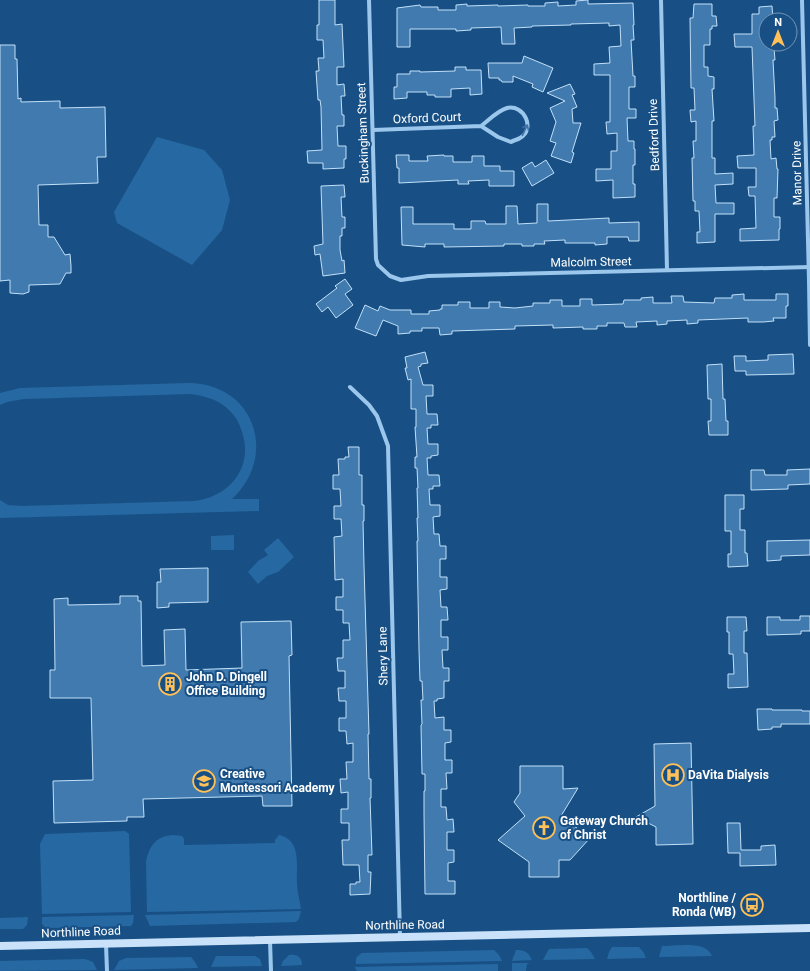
<svg xmlns="http://www.w3.org/2000/svg" width="810" height="971" viewBox="0 0 810 971" font-family="Roboto,sans-serif">
<rect width="100%" height="100%" fill="#185085"/>
<g fill="#2668a2">
<path d="M157,137L204,150L222,170L230,200L222,230L192,265L117,223L114,212Z"/>
<path d="M188,383C254,383 279,455 232,499H259V511L0,518V500L8,505L22,506L194,501C229,497 254,468 242,432C239,421 233,412 223,405C213,398 203,396 191,394L24,399L7,402L0,405V393L20,388Z"/>
<path d="M234,535V550H211V536Z"/>
<path d="M278,538L294,557L278,572L267,576L258,584L248,572L258,561L268,555L264,550Z"/>
<path d="M125,831L129,834L131,912L42,914L40,844L45,834Z"/>
<path d="M173,835L182,836L184,839V845L275,843V840L279,835C302,840 296,866 297,883C297,892 300,900 301,909L147,912L146,862C149,846 156,836 173,835Z"/>
<path d="M301,911L299,919L296,922L150,926L145,915Z"/>
<path d="M134,915L133,923L131,926L50,928L45,927L42,924V917Z"/>
<path d="M28,917L27,925L23,929H0V918Z"/>
<path d="M662,946C677,946 706,940 712,956L659,957Z"/>
<path d="M612,947H639L644,953L646,958L607,959L609,952Z"/>
<path d="M587,948L591,952L595,959L543,960L549,949Z"/>
<path d="M494,950L499,955L502,961L356,964C355,958 357,956 362,953Z"/>
<path d="M516,950C525,950 528,952 532,960L512,961Z"/>
<path d="M289,955C297,954 302,957 302,965L281,966L283,961Z"/>
<path d="M216,956H255L260,959L262,966L211,967Z"/>
<path d="M191,957L195,962L198,968L114,970L119,961L126,958Z"/>
<path d="M85,959L93,962L97,970L0,971V961Z"/>
<path d="M512,963H530L527,964L526,971H512Z"/>
<path d="M498,964V971H357L355,968V967Z"/>
</g>
<g fill="#407aae" stroke="#c2e0f9">
<path d="M319,0H335V25L342,24L344,67H337V85L344,84L345,96H341L342,115H344V126H337L338,146H346V159H344V168L323,169V163H308L307,151L322,150L321,107L320,100H318L316,71H319L318,58H324L323,40H317V25H319Z"/>
<path d="M588,0V4L633,3L634,25H633L634,40H631L633,76H635V87H629V109H636V118H627L628,141H634V149H635V165H633V184H635V197L613,198V180L596,181V169H611V151H617V133L607,134L606,122H610V75H594V64L610,63L609,47L621,46L620,25L609,26V23L571,24V25L532,26V27L514,28L515,44H502L501,27L471,28V30L456,31V29H410V47H397V8L420,5L421,7H438V10H456V5L467,4V6L498,5V6L528,5V6H545V3L558,2V6L576,5V1Z"/>
<path d="M694,4H712V16H716L717,26H712V29H710V45H704V67H708V76L714,77V89H712L714,121H712V158H715V174L733,173V184L715,185L716,203H734V214H715V242L697,243V232H700L699,211H695V201H693L692,158H694L693,141H696V121L691,122L690,110H695L694,88H691L690,18H693Z"/>
<path d="M772,6L773,20H766V44H773V48H774L775,60H773L775,98V108H777L778,120L774,121L775,137H772V140H770L771,159L776,158L777,169H778L777,198H774V217H780V229H779V240L740,241V229L756,228L755,196H749L748,187H756V168H738L737,156L754,155L753,126H755L752,47H735L734,34H752V14H759V7Z"/>
<path d="M0,45H15V59H17L18,99L21,98V102L60,101V108L105,107L106,157H97L98,183L38,185L39,225H48V237H54L65,255L70,254L71,266V273H66L60,284L29,285V292L23,294L10,293V280L0,281Z"/>
<path d="M524,56L553,68L543,92L532,87L533,84L513,76V82H502L501,80H499V78H489L488,63H522Z"/>
<path d="M455,67H466V70H481L482,94L470,95V88L451,89V97H435V95H427V92H407V98L394,99V87H397V74H410V71H420V72L455,71Z"/>
<path d="M570,84L575,94L572,95L577,107L572,109L573,123H581L572,152L574,153L571,163L551,156L556,143L550,141L556,122L550,108L565,101L547,93Z"/>
<path d="M396,155H409V161H428L427,156L444,155V156H453V162H472V156H484V166H500V171H514V186H489V180L468,181L469,184H458V180L399,183V168H397Z"/>
<path d="M546,160L554,173L532,186L522,168L532,162L535,167Z"/>
<path d="M344,185L345,197H341L342,217H345V228H342V236H340V250L342,261L344,260L345,273L323,276L320,254L315,255L314,246L323,244L321,186Z"/>
<path d="M537,204H548V221L609,218V223L639,222V241H629L628,237H607V244L595,245V243H565V240L544,241L545,244H534V246H522V244H504V246L444,247V244H425V247L402,245L401,207H413V224H454V229H471V221H485L486,224H506V206H517L518,224L537,223Z"/>
<path d="M345,279L352,289L345,294L353,305L336,318L328,307L322,312L316,304L337,288L335,286Z"/>
<path d="M744,294V300H776V294H788V306H786V318H773L774,321L763,322H748V318L698,320V323L687,324V320L667,321V324L657,325V321L636,322L637,327H625L624,323H607V326H597V329H583V327L553,328V325L515,326V329L452,331V334L440,335L439,328H422V331H410V333L398,334V326L383,320L376,336L355,328L365,305L378,311L380,306L390,310H411V314H429V311L440,310V309H442V305H458V302H470V308H489V302H500V307L515,308L533,306V303H550V300H562V306H580V299H592V305L623,304L624,300H641V298L653,297V303H672L671,296H683L684,302L714,303L715,298H732V295Z"/>
<path d="M425,352L428,363L421,364V366L418,367L423,385H433V396H426L427,414H437L438,425H431V428H427L428,444H438V455L431,456V458H427L428,475H439L440,486H433V489H429L430,505H440V516L433,517L434,534H439L440,546H446V559H440V577H447V589L440,590L441,607H447L448,620H441V637H448V650H442L443,668H449V681H444V698L437,699V701H434L435,718L444,717V730H451V742L445,743V760H452V773H446L447,789H441V807H446L447,820L453,819L454,832H447V850H454V862L448,863V881H455V894H425L424,814V791H425V774H422L421,725L422,724L421,700H423L422,681H420L419,650L417,541H418L417,518H418L417,488H418L417,468H415V457H417L415,427H416V409H411V379L408,380L405,368H407L405,357Z"/>
<path d="M793,354L794,374L746,375V371H735L734,356H746V361L768,360V355Z"/>
<path d="M722,364L723,399H725L726,421H728V435H709L708,421H711V399H708L707,365Z"/>
<path d="M348,447H359V475H362V505H364V521H363L364,566L369,734H368L369,779H371V798H370L372,855H368V872H371L370,894L350,895V884H356V882H360L359,865H343L342,840H349V823H341V809H348V792L341,793L340,779H347L346,762H353V743L347,744L346,731H339V718H346V701H339L338,688H345V671H338L337,658H343V640H350L349,623H343V610H336V597H343V579L335,580L334,537L342,536L341,519H334V506H341L340,489H333V475H339L338,459H345V457H349Z"/>
<path d="M810,469V484L788,485V489L751,490V470H764L765,475H787V470Z"/>
<path d="M725,495H744V509H740V530H745V553H747L748,566L728,567V554H731V531H725Z"/>
<path d="M810,540V555L781,556V560L767,561V541Z"/>
<path d="M208,568V602L169,603V607L157,608V582H161L160,569Z"/>
<path d="M120,596H138V601H141L142,666L165,665L164,630L185,629L186,670L242,668L241,622L291,621L292,655L289,656L292,806H263L262,796L143,799L144,817H127V821L54,823L53,781L93,780L91,698H50V670H55L54,599L68,598V605L120,604Z"/>
<path d="M800,616H810V631H801V634L767,635V617H780V620H800Z"/>
<path d="M727,617H746L747,631H744V653H747L748,687L728,688V674H734L733,654H729V632H727Z"/>
<path d="M757,709H772V710H802V711H810V724H781V727H772V729L758,730Z"/>
<path d="M691,743L693,844L656,845V827L636,817L655,806L654,744Z"/>
<path d="M520,766H563V789L578,788L561,816L590,838L570,860H559V877H529V862L498,840L525,816L514,802L520,793Z"/>
<path d="M727,823H740L741,850H761V846L775,845L776,865L740,866V853H728Z"/>
</g>
<g fill="none" stroke-linecap="round" stroke-linejoin="round">
<g stroke="#9cc7ed" stroke-width="4">
<path d="M369,0L376,259L378,265L390,276L401,280L428,276L810,267"/>
<path d="M661,0L667,270"/>
<path d="M802,0L809,280L810,345"/>
<path d="M373,130L481,126L498,137L511,142C514,140 517,140 520,138C536,129 524,104 507,108C497,111 489,120 481,126"/>
<path d="M350,387L369,405L377,416L388,446L400,937"/>
<path d="M270,940L271,971"/>
<path d="M106,944L107,971"/>
</g>
<path stroke="#c9e2f9" stroke-width="8" d="M0,946L810,928"/>
</g>
<defs><path id="oneway-shaft" d="M-6 0H5M1.5-3L5.5 0L1.5 3" fill="none" stroke-width="1.6" stroke-linecap="round" stroke-linejoin="round"/></defs>
<use stroke="#4074a4" href="#oneway-shaft" transform="translate(525 130) rotate(-65)"/>
<defs>
<g id="building-ring" transform="scale(1.15)"><circle r="9.5" fill="#185085" stroke="#ffc158" stroke-width="1.5"/><path d="M-4-6H4V6H1V3H-1V6H-4ZM-2.5-4.3h1.7v1.8h-1.7ZM.8-4.3h1.7v1.8H.8ZM-2.5-1h1.7V.8h-1.7ZM.8-1h1.7V.8H.8Z" fill="#ffc158"/></g>
<g id="hospital-ring" transform="scale(1.15)"><circle r="9.5" fill="#185085" stroke="#ffc158" stroke-width="1.5"/><path d="M-5-5h3v3.5h4V-5h3V5h-3V1.5h-4V5h-3Z" fill="#ffc158"/></g>
<g id="school-ring" transform="scale(1.15)"><circle r="9.5" fill="#185085" stroke="#ffc158" stroke-width="1.5"/><path d="M0-5L7-2L0 1L-7-2ZM-4 1L0 2.5L4 1V4Q0 6-4 4Z" fill="#ffc158"/></g>
<g id="church-ring" transform="scale(1.15)"><circle r="9.5" fill="#185085" stroke="#ffc158" stroke-width="1.5"/><path d="M-1.2-6h2.4v3.5h3.3v2.4h-3.3V6h-2.4V-.1h-3.3v-2.4h3.3Z" fill="#ffc158"/></g>
<g id="bus-ring" transform="scale(1.15)"><circle r="9.5" fill="#185085" stroke="#ffc158" stroke-width="1.5"/><path d="M-5-6H5V4H4V6H2V4H-2V6H-4V4H-5ZM-3.5-4V0h7V-4ZM-3.5 1.2v1.5H-2V1.2ZM2 1.2v1.5H3.5V1.2Z" fill="#ffc158"/></g>
</defs>
<g fill-rule="evenodd">
<use href="#building-ring" x="170" y="684"/>
<use href="#hospital-ring" x="673" y="775"/>
<use href="#school-ring" x="204" y="781"/>
<use href="#church-ring" x="544" y="828"/>
<use href="#bus-ring" x="752" y="905"/>
</g>
<g text-anchor="middle" stroke-width="4" stroke-linejoin="round" paint-order="stroke">
<g font-size="12" fill="#fff" stroke="#185085">
<text transform="translate(427 118) rotate(-2)" y="4">Oxford Court</text>
<text transform="translate(363 133) rotate(-92)" y="4">Buckingham Street</text>
<text transform="translate(654 135) rotate(-92)" y="4">Bedford Drive</text>
<text transform="translate(797 173) rotate(-91)" y="4">Manor Drive</text>
<text transform="translate(591 262) rotate(-1)" y="4">Malcolm Street</text>
<text transform="translate(383 656) rotate(-91)" y="4">Shery Lane</text>
<text transform="translate(405 925) rotate(-1)" y="4">Northline Road</text>
<text transform="translate(81 932) rotate(-2)" y="4">Northline Road</text>
</g>
<g font-size="12" font-weight="bold" fill="#fff" stroke="#185085" text-anchor="start">
<text x="186" y="681">John D. Dingell<tspan x="186" dy="14">Office Building</tspan></text>
<text x="220" y="778">Creative<tspan x="220" dy="14">Montessori Academy</tspan></text>
<text x="688" y="779">DaVita Dialysis</text>
<text x="560" y="825">Gateway Church<tspan x="560" dy="14">of Christ</tspan></text>
<text x="736" y="902" text-anchor="end">Northline /<tspan x="736" dy="14">Ronda (WB)</tspan></text>
</g>
</g>
<g transform="translate(778 32)"><circle r="19" fill="#185085" stroke="#7496b6"/>
<path d="M0-3L7 15L0 10L-7 15Z" fill="#ffc158"/>
<text y="-6" font-size="11" font-weight="bold" text-anchor="middle" fill="#ffffff">N</text>
</g>
</svg>
